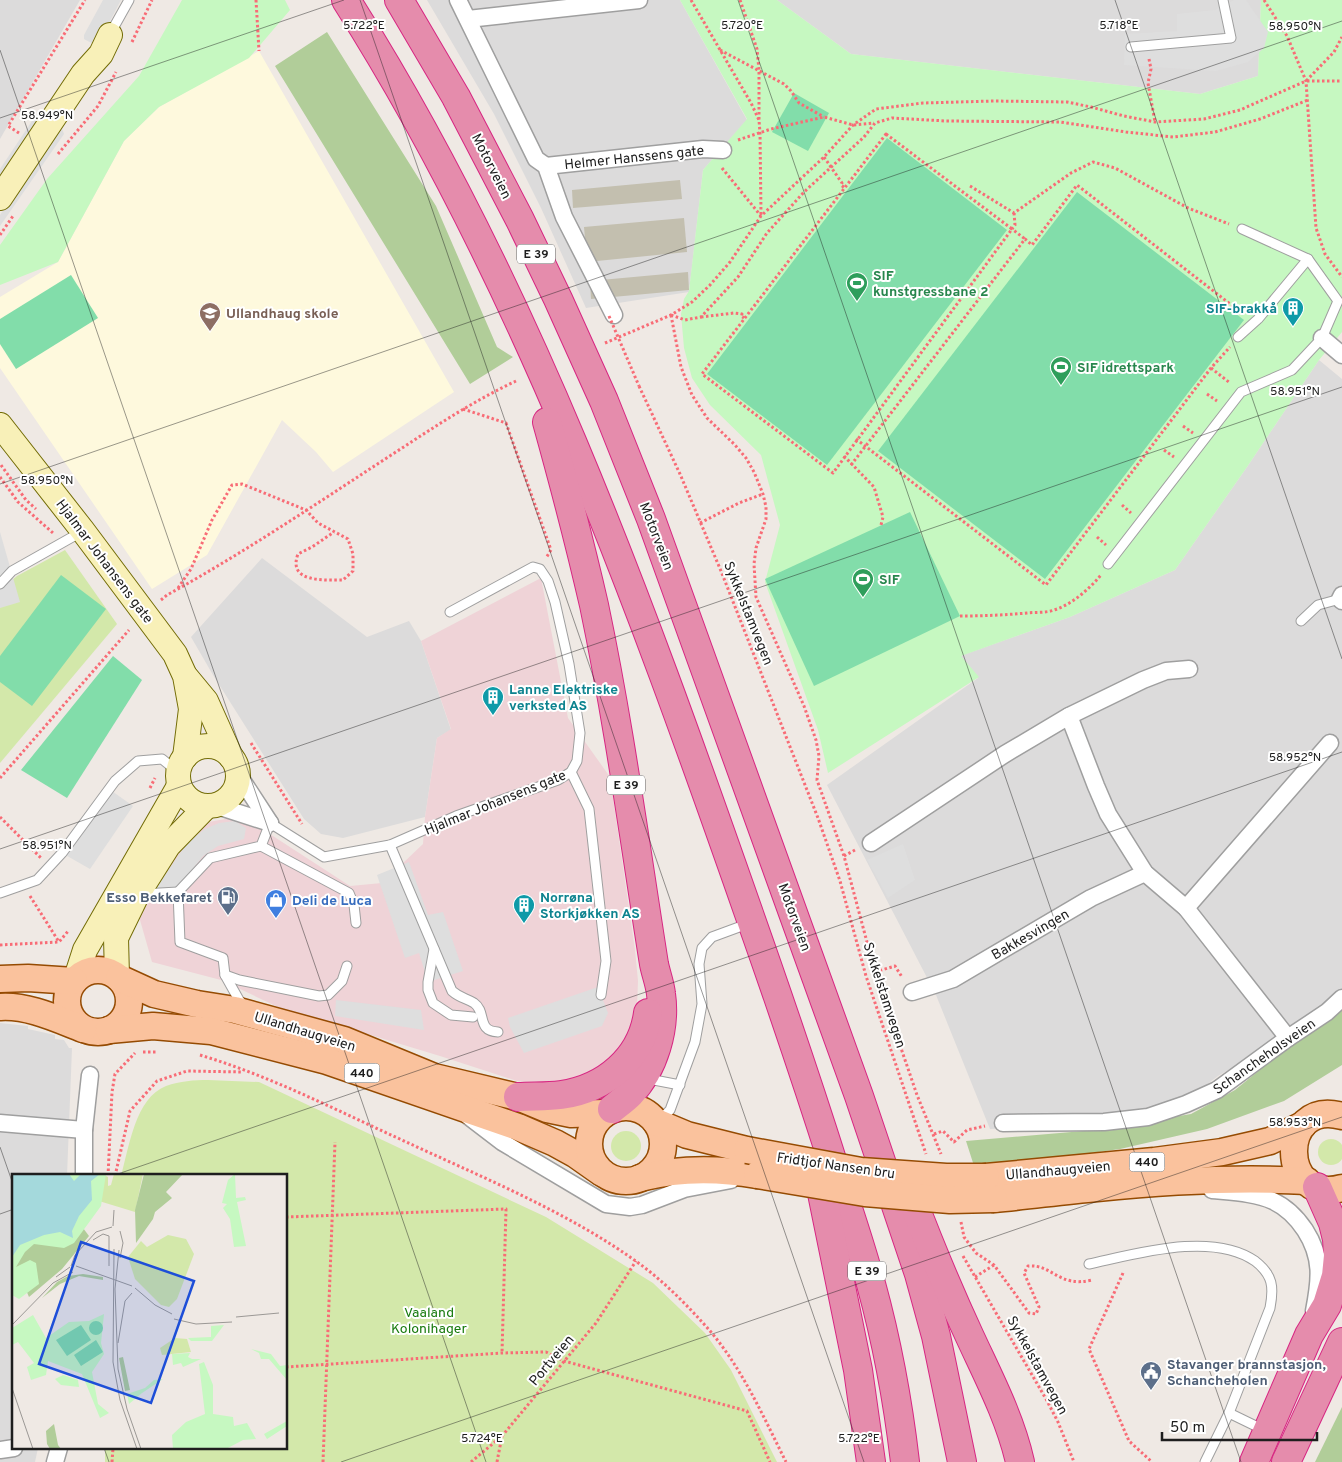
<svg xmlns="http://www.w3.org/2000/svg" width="1342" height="1462" viewBox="0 0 1342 1462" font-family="Overpass,sans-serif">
<rect width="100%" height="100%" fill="#efe9e4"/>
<g fill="#dcdbdb">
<path d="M0,0H80L0,139Z"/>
<path d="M427,0H680L747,120L703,170L689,292L586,308L541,208L494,114Z"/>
<path d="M777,0H1261L1258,76L1200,94L851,54Z"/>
<path d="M1319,360L1342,379V989L1316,1018L1218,1076L1173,1110L1109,1125L990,1129L936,995L827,785L978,678L960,656L1070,617L1175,570L1247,467Z"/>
<path d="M262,558L367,637L409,621L421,641L451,730L437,738L425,817L343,838L321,834L304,819L213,675L191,637Z"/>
<path d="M0,1023L28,1026V1029L55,1035V1039L64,1040L69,1048H72L67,1176H14V1448H38L35,1462H0Z"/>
</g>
<path fill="#efd3d7" d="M541,578L568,718L610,777L635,950L638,981L637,1007L631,1031L618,1050L609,1061L588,1072L562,1081L539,1084L517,1081L440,1056L278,1007L221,980L152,962L138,913L179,846L203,823L242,816L350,886L382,883L423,844L425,817L437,738L451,729L421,641Z"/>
<path fill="#fef9dd" d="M259,51L454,392L333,472L316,452L282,420L207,555L152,589L0,368V297L58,262L124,141L159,107Z"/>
<g fill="#c3bfaf">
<path d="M680,180L682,199L573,208L572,190Z"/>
<path d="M684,218L687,252L587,262L584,227Z"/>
<path d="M688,272L689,290L591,299L590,281Z"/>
</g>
<g fill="#d3e8aa">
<path d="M65,550L117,624L0,763V590L17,576Z"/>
<path d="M208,1080L259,1082L546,1217L653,1283L705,1333L731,1370L777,1462H105V1448H286V1176H121C129,1148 135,1098 166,1086C180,1081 194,1080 208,1080Z"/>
<circle cx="626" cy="1146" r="15"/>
<circle cx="1331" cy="1152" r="13"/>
</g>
<g fill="#b1cd99">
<path d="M327,32L436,206L497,347L513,357L470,384L275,66Z"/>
<path d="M1342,1009V1065L1284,1101L1207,1129L1120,1149L975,1169L966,1141L1095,1130L1191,1114L1235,1090L1282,1052Z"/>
<path d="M1342,1407V1462H1315Z"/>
</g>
<g fill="#c6f8c1">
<path d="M182,0H285L290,10L249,58L159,107L124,141L58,262L0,285V245L47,179L139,76Z"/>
<path d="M680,0H777L851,54L1200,94L1258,76L1261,0H1342V332L1319,360L1247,467L1175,570L1070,617L961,656L979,677L828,773L818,730L765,582L780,525L761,455L710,405L692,378L684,348L681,314L684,299L689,291L703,170L747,119Z"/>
</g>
<g fill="#82ddaa">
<path d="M794,93L829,113L808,151L772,132Z"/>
<path d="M887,138L1007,230L827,465L707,374Z"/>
<path d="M1077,192L1244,320L1045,579L878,451Z"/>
<path d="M71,275L98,318L16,369L0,344V319Z"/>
<path d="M910,512L960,616L814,686L765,579Z"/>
<path d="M61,575L106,609L32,706L0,682V656Z"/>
<path d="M113,656L142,680L67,798L21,770Z"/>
</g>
<g fill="#dedede">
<path d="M103,0H121L99,42L95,45L84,39V35Z"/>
<path d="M1234,0H1246L1268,32L1264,48L1248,62L1216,71L1124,65L1125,34L1177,31V14L1215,10Z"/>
<path d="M45,113L0,180V169L36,115Z"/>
<path d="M61,126L64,134L0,226V215Z"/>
<path d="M0,532L20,602L0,608Z"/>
<path d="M109,789L133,806L90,869L62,853Z"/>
<path d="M235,821L246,828L244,839L218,846L203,856L180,885L175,892H153L188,842L205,829L219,823Z"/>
<path d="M903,844L915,880L888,898L867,860Z"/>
<path d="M409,862L428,915L443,912L463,971L428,982L419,953L405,958L377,875Z"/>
<path d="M598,987L608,1013L602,1026L524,1053L510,1027L508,1018Z"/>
<path d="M336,1000L421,1010L424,1030L335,1016Z"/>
</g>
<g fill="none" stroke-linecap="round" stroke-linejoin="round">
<g stroke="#9f9f9f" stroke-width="11">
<g id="lane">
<path d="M110,34L129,0"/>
<path d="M1131,47L1231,38L1223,0"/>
<path d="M1238,337L1258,319L1308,259"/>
<path d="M1108,564L1241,392L1292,370L1322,338L1338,301L1308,259L1242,229"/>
<path d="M0,584L12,571L83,531"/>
<path d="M1301,621L1318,605L1340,599"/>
<path d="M571,772L589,809L606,961L601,995"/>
<path d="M390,845L452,991C460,998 466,998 474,1003C487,1012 476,1031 498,1032"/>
<path d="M261,846L349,893L354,905L356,923"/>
<path d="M0,893L37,880L62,853L115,781L138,761L162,759L178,772"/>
<path d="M142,894L178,892"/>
<path d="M434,949L428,982V990L433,1003L451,1015L473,1017"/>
<path d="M225,975L239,980L319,996L328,995L342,981L347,966"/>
<path d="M244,1006L239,1000L225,975L223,958L180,942L178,892L210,858L261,846L270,823L324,857L390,845L456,816L558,780L571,772L577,761L580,733L569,664L555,602L548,581L540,569L533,567L450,612"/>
<path d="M645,1082L654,1080L680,1085"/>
<path d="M660,1120L670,1110L695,1042L702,1004L699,964L702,948L712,937L750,923"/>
<path d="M1089,1264C1136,1254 1212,1231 1255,1261C1273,1275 1274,1287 1270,1308L1229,1413L1205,1462"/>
<path d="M1229,1413L1264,1430"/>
</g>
</g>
<g stroke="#9f9f9f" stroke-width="19">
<g id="street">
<path d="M458,0L536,159L546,166L564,217L614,315"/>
<path d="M468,19L639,0"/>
<path d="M546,166L703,149L723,150"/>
<path d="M1322,338L1342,355"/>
<path d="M1342,595L1340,599L1342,601"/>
<path d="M1069,716L1096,786L1108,814L1145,873L1186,908L1288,1038"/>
<path d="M238,774L270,823"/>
<path d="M217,806L270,823"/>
<path d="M871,843L1005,754L1069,716L1143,680L1166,671L1189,669"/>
<path d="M1186,908L1330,743"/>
<path d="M912,992L953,979L1091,898L1145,873"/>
<path d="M468,1116L502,1142L606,1204L630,1207L642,1205L684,1189L731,1180"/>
<path d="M0,1123L84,1130"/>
<path d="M1003,1123L1104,1122L1148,1117L1186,1104L1217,1090L1288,1038L1327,1012L1342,998"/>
<path d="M84,1176V1130L90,1075"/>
<path d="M1212,1190C1232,1192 1256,1193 1273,1201C1286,1207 1297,1218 1305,1230C1323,1258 1320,1280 1314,1311"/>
<path d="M0,1450L14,1448"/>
<path d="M55,1462L59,1448"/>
</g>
</g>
<g stroke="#736c06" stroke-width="26">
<g id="secondary">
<path d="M0,198L83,74L101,54L110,35"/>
<path d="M0,425L83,531L175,654L185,676L191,709L185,757"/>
<path d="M187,678L206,701L231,757"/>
<circle cx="208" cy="776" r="30"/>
<path d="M117,976L116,938L137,895L168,846L206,807"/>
<path d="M76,978L85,950L179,786"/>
</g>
</g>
<g stroke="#954b02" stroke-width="29">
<g id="primary">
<circle cx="98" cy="1001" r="31"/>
<path d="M119,978L154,994L197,1004L235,1010L344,1040L434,1077L518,1097L547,1109L571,1114L605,1113"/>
<path d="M0,979L28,978L74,981"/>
<path d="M0,1007C28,1005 57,1019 83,1029"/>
<path d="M109,1030L153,1026L211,1031L327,1061L518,1127L555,1143L575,1154L602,1173"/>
<circle cx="626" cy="1144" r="37"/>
<path d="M1342,1116C1277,1098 1279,1206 1342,1188"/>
<path d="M656,1122L687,1135L747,1150"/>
<path d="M986,1177L1154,1161L1222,1152L1270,1141L1303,1125"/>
<path d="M640,1178C679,1168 717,1168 757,1175"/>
<path d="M994,1199C1028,1196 1062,1191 1097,1188C1166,1181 1237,1177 1307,1181"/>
</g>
</g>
<g stroke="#d72682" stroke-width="30">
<g id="highway">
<path d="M346,0C524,280 638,597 747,908C777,993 806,1078 833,1163C846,1203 860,1243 871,1284C887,1342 898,1402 905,1462"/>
<path d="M399,0L456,97L520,220L558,299L604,401L651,519L859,1096L919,1274L936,1336L962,1462"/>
<path d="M547,422C564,483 580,544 594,605C619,724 635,844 654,964C656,974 660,984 661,994C666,1028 654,1069 630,1094C624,1100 618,1104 612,1109"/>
<path d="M518,1097C532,1096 547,1097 561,1095C605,1089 642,1058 648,1013"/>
<path d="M816,1164L858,1370L871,1462"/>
<path d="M912,1199C930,1246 949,1292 970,1337C989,1378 1010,1418 1020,1462"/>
<path d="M1254,1462L1309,1335L1327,1305L1336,1276L1338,1256L1337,1239L1333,1223L1317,1187"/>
<path d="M1286,1462L1342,1342"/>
</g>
</g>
<g stroke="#f86c76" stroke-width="3" stroke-dasharray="2.5 2.5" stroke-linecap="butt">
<path d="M256,0L259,51"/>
<path d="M691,0L751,103L759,120L760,133L761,215"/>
<path d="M740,0L757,49L759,70V120"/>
<path d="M1264,0L1287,36L1306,81L1316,228L1325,254L1342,277"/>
<path d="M132,42L152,0"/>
<path d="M720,50L784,84L791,91L799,103L824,117"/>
<path d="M1149,59L1151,69L1148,83L1155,122"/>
<path d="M1307,81H1342"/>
<path d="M19,133L8,126L85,0"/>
<path d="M886,134L1012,229L833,473L702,374Z"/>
<path d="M738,140L771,129L824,117L853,125L874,123"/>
<path d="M58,154L98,106L116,72"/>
<path d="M824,157L842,183L841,185L845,188"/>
<path d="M722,168L761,216"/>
<path d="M970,186L1014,213L1071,173L1093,162L1115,168L1188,208L1229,224"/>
<path d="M1014,213L1015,225L1012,229L1025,239"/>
<path d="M0,235L13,216"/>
<path d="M671,315L681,367L692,395L707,418L735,445L746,458L754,472L763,494L766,507V519L756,548L754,564L756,597L804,706L816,740L819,756L817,780L844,856L875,972L917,1095L941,1154"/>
<path d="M671,315L685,320L701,317L738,277L767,233L804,192L864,137L875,123L892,118L946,121L1060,122L1126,132L1173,137L1215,132L1260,119L1308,100"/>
<path d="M701,317L734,313L742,314L741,316L744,318"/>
<path d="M605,343L671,315L692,302L710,285L730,262L761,216L824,157L853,125L876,109L923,103L994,101L1067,102L1091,107L1124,116L1155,122L1204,119L1240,110L1306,81L1334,52L1342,37"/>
<path d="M1211,368L1230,383"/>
<path d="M639,386L680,474L721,571L818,818L840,881L866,976L926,1154"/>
<path d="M1207,394L1217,401"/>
<path d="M463,409L506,423L551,550L546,558"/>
<path d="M1183,426L1193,433"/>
<path d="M856,439L1046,585L1211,368L1230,347"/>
<path d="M1164,450L1174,457"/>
<path d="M844,456L874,487L883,517L881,525"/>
<path d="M1,465L26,500L36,509"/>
<path d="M851,465L1025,239L1032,245L1077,185L1243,314"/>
<path d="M0,477L18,502L53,533"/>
<path d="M1122,505L1131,513"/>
<path d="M700,523L739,503L763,494"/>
<path d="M1097,537L1106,545"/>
<path d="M178,588L191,569L212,520L232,485L242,484L306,510L318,523L348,539L353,554V571L343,580C325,580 287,583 298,554L312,547L334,532"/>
<path d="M161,600L167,595C240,555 310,508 379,463C424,434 467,404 516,381"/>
<path d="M960,616C983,616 1005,615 1027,613C1036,612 1046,613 1054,610C1073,604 1089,589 1101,575"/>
<path d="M251,743L302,824"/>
<path d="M0,778L129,630"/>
<path d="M150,788L155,778"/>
<path d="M0,817L41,858"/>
<path d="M844,856L855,850"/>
<path d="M30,896L59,942"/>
<path d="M0,945L59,942L69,930"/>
<path d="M875,972L895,966L902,977"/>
<path d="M143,1052H157"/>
<path d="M200,1055C270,1076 336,1110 402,1140C479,1176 568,1212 637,1262C661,1279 683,1301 703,1323C740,1363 762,1414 786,1462"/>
<path d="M934,1134L943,1131L954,1142L967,1130L985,1126"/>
<path d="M108,1176L112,1092L115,1074L135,1053"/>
<path d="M115,1176L130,1111L157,1081L187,1071L243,1072"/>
<path d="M286,1217L506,1209L502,1353"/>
<path d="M961,1222L964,1237L976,1253L994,1265L1029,1313L1036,1314L1039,1307L1024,1273L1028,1266C1053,1264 1058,1288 1092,1280"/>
<path d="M963,1256L1046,1399L1058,1422L1074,1462"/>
<path d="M1123,1273L1089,1349L1129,1441L1152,1462"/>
<path d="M975,1277L994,1265"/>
<path d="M286,1367L502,1353L546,1352L564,1361L747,1411L770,1462"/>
<path d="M112,1462L113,1448"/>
<path d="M323,1462L335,1142"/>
<path d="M471,1462L502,1436L596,1323L636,1261"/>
<path d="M497,1462L502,1436"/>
</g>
<use href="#lane" stroke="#fff" stroke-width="9"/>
<use href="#street" stroke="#fff" stroke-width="16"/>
<use href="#secondary" stroke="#f8f0b8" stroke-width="24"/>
<use href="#primary" stroke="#fac29d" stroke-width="26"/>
<use href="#highway" stroke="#e58cac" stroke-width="28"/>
<g stroke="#954b02" stroke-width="29" stroke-linecap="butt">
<g id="primary-bridge">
<path d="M747,1150L861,1171L946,1177H986"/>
<path d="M757,1175L865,1193L950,1200L994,1199"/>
</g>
</g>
<path stroke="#f86c76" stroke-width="3" stroke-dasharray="2.5 2.5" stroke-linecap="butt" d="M609,316L639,386"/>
<use href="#primary-bridge" stroke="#fac29d" stroke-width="26"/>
</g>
<path fill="none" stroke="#1e1e1e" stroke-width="1" stroke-opacity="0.45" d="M360,0L864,1462M738,0L1241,1462M1115,0L1342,659M0,50L486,1462M0,118L344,0M0,484L1342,21M0,849L1342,387M0,1147L14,1187M112,1176L1342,752M0,1214L14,1209M104,1448L109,1462M341,1462L1342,1117"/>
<defs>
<g id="stadium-pin" transform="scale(1.125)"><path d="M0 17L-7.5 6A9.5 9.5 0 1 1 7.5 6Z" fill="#2e9e5b" stroke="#fff"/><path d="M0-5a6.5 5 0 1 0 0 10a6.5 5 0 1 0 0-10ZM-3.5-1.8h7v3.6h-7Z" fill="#fff"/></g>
<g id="building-pin" transform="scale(1.125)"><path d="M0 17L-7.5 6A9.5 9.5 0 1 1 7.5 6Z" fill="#0f9aa8" stroke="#fff"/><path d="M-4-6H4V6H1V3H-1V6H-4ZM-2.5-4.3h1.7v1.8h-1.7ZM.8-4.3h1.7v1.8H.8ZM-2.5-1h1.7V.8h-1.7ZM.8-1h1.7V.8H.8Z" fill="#fff"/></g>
<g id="school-pin" transform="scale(1.125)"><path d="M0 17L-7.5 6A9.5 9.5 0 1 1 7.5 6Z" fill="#8d6e63" stroke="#fff"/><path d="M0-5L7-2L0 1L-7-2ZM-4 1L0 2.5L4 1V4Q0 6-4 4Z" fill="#fff"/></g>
<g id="fuel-pin" transform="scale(1.125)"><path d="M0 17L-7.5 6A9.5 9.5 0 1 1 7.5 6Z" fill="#5c6f8a" stroke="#fff"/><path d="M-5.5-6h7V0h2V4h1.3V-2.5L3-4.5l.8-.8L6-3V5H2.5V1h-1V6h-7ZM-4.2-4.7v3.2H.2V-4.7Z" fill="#fff"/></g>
<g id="shop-pin" transform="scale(1.125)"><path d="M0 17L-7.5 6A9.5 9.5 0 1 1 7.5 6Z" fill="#3f7fe0" stroke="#fff"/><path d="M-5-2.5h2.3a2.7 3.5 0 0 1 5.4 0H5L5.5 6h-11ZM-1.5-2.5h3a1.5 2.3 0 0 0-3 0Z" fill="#fff"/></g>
<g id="civic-pin" transform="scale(1.125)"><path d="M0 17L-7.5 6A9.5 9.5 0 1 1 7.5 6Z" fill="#5c6f8a" stroke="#fff"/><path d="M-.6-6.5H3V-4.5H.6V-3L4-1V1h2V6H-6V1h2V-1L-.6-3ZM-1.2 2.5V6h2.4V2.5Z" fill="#fff"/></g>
</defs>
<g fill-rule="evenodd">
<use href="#stadium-pin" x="857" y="283"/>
<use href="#building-pin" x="1293" y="308"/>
<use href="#school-pin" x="210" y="313"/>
<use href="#stadium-pin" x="1061" y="367"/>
<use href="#stadium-pin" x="863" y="579"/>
<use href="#building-pin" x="493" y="697"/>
<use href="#fuel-pin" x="228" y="897"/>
<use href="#shop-pin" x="276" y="900"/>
<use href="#building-pin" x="524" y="905"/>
<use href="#civic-pin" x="1151" y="1372"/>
</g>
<g text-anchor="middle" stroke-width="4" stroke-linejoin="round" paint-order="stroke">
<g fill="#fff" stroke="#626262" stroke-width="1">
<rect x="517" y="244.5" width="38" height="19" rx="4"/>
<rect x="607" y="775.5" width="38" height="19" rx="4"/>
<rect x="344.5" y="1063.5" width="35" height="19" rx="4"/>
<rect x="1129.5" y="1152.5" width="35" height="19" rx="4"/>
<rect x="848" y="1261.5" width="38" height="19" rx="4"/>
</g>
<g font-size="12" font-weight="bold" fill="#1e1e1e">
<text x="536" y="258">E 39</text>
<text x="626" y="789">E 39</text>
<text x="362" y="1077">440</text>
<text x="1147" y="1166">440</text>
<text x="867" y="1275">E 39</text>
</g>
<g font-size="14" fill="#1e1e1e" stroke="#fff">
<text transform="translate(634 157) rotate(-6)" y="5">Helmer Hanssens gate</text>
<text transform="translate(492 166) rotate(63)" y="5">Motorveien</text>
<text transform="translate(657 536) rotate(69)" y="5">Motorveien</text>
<text transform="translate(105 561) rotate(53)" y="5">Hjalmar Johansens gate</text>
<text transform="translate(749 613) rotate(68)" y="5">Sykkelstamvegen</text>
<text transform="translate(495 802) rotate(-22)" y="5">Hjalmar Johansens gate</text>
<text transform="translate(795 917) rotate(70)" y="5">Motorveien</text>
<text transform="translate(1030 934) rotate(-30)" y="5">Bakkesvingen</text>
<text transform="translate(885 995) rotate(72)" y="5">Sykkelstamvegen</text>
<text transform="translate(305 1031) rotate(17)" y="5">Ullandhaugveien</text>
<text transform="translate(1264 1056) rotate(-35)" y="5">Schancheholsveien</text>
<text transform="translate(836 1165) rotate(8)" y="5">Fridtjof Nansen bru</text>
<text transform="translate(1058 1170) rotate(-5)" y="5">Ullandhaugveien</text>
<text transform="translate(551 1360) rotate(-50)" y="5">Portveien</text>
<text transform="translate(1038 1365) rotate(61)" y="5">Sykkelstamvegen</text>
</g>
<g font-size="14" font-weight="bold" fill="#27864d" stroke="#fff" text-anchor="start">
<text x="873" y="280">SIF<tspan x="873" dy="16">kunstgressbane 2</tspan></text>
<text x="1077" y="372">SIF idrettspark</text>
<text x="879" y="584">SIF</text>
</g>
<g font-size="14" font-weight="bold" fill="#0d838f" stroke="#fff" text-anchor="start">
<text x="1277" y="313" text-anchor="end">SIF-brakkå</text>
<text x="509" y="694">Lanne Elektriske<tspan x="509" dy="16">verksted AS</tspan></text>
<text x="540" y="902">Norrøna<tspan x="540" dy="16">Storkjøkken AS</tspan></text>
</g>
<g font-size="14" font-weight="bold" fill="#785e54" stroke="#fff" text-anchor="start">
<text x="226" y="318">Ullandhaug skole</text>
</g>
<g font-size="14" font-weight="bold" fill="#4e5e75" stroke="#fff" text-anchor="end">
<text x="212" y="902">Esso Bekkefaret</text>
<text x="1167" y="1369" text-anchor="start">Stavanger brannstasjon,<tspan x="1167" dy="16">Schancheholen</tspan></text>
</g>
<g font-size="14" font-weight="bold" fill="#366cbe" stroke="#fff" text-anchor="start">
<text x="292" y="905">Deli de Luca</text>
</g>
<g font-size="14" fill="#177a0d" stroke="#fff">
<text x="429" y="1317">Vaaland<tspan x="429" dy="16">Kolonihager</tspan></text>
</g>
</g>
<g transform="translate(12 1174)">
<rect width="275" height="275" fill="#efe9e4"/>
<path d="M102,0H131L123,38L87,27L92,1L96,3V12L99,11ZM156,61L174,65L182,80L165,125L157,133L149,131L123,105L116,83L129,67L135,73ZM163,164L175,165L179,178L150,181L148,174Z" fill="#d3e8aa"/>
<path d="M132,0H171L154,18L160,24L143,38L141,45L124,69L123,36ZM71,54L77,62L50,95L17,123L0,83L8,71ZM71,100L91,103V106L67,102L48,110L30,124L45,108L56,102ZM111,183L118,216L113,217L107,184ZM42,250L46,271L49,275H38L35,270L34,257Z" fill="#b1cd99"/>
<path d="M0,0H94L89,32L62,69L52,74L22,70L13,78L4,93L18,86L24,89L27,110L7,125L0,121ZM223,0L224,24L233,23L234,26L225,28L234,72L222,73L218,45L211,34L215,30L210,29L216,6ZM92,140L89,169L92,180L80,198L86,230L97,239L88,244L70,200L36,187L34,201L19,206L15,193L22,189L6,168L0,171V154L21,141L34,164L57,148L77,147ZM212,151L200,167H179L176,164L199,163V152ZM239,175L259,180L268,192L275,191V206L257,185H249L247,179ZM178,179L176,183L180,185H189L171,193L169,189L161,191L160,180ZM192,188L201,211V240L221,243L222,252L235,249L244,265L231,266L214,275H161L160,261L174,248L193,240L187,190ZM51,201L66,206L67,213L49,211L43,205ZM151,205L130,219L117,230L115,220L133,214L142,206ZM275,247V252L255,265L252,260Z" fill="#c6f8c1"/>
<path d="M77 154a7 7 0 1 1 14 0a7 7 0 1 1-14 0ZM69,151L79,166L55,182L44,166ZM84,166L91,178L69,192L62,181Z" fill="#82ddaa"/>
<path d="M0,0H57L62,7L69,0H88L79,7L80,26L67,42L60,57L61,64L48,58L32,61L8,71L0,83Z" fill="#a4d9dc"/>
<path fill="none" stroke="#9b9895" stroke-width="1" d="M101,52L102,36M108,57L111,69L108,84M81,66L91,60L97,62V92M102,75L101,188L108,226L125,275M107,76L103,115L106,195L115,235L129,275M59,92L63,81L84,58L100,53M64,92L120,112M44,103L58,93M123,114L143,131L160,140M224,143L267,139M162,145L184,150L220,148M0,151L41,109L61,98M106,169L113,127L120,119M0,214L21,275"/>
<path fill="#1d4ed8" fill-opacity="0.15" stroke="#1d4ed8" stroke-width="2.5" d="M69,68L182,107L139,229L27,190Z"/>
<rect width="275" height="275" fill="none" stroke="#1e1e1e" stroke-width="2.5"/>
</g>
<g font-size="12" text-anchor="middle" fill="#1e1e1e" stroke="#fff" stroke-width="4" stroke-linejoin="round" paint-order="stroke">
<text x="364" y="29">5.722°E</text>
<text x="742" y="29">5.720°E</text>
<text x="1119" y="29">5.718°E</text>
<text x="1295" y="30">58.950°N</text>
<text x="47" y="119">58.949°N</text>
<text x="1295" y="395">58.951°N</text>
<text x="47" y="484">58.950°N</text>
<text x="1295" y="761">58.952°N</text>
<text x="47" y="849">58.951°N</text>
<text x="1295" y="1126">58.953°N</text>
<text x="482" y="1442">5.724°E</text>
<text x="859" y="1442">5.722°E</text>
</g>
<path d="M1162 1432v8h155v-8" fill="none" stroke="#1e1e1e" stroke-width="2.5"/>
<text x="1170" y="1432" font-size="15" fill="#1e1e1e" stroke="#ffffff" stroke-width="4" paint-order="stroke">50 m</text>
</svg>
